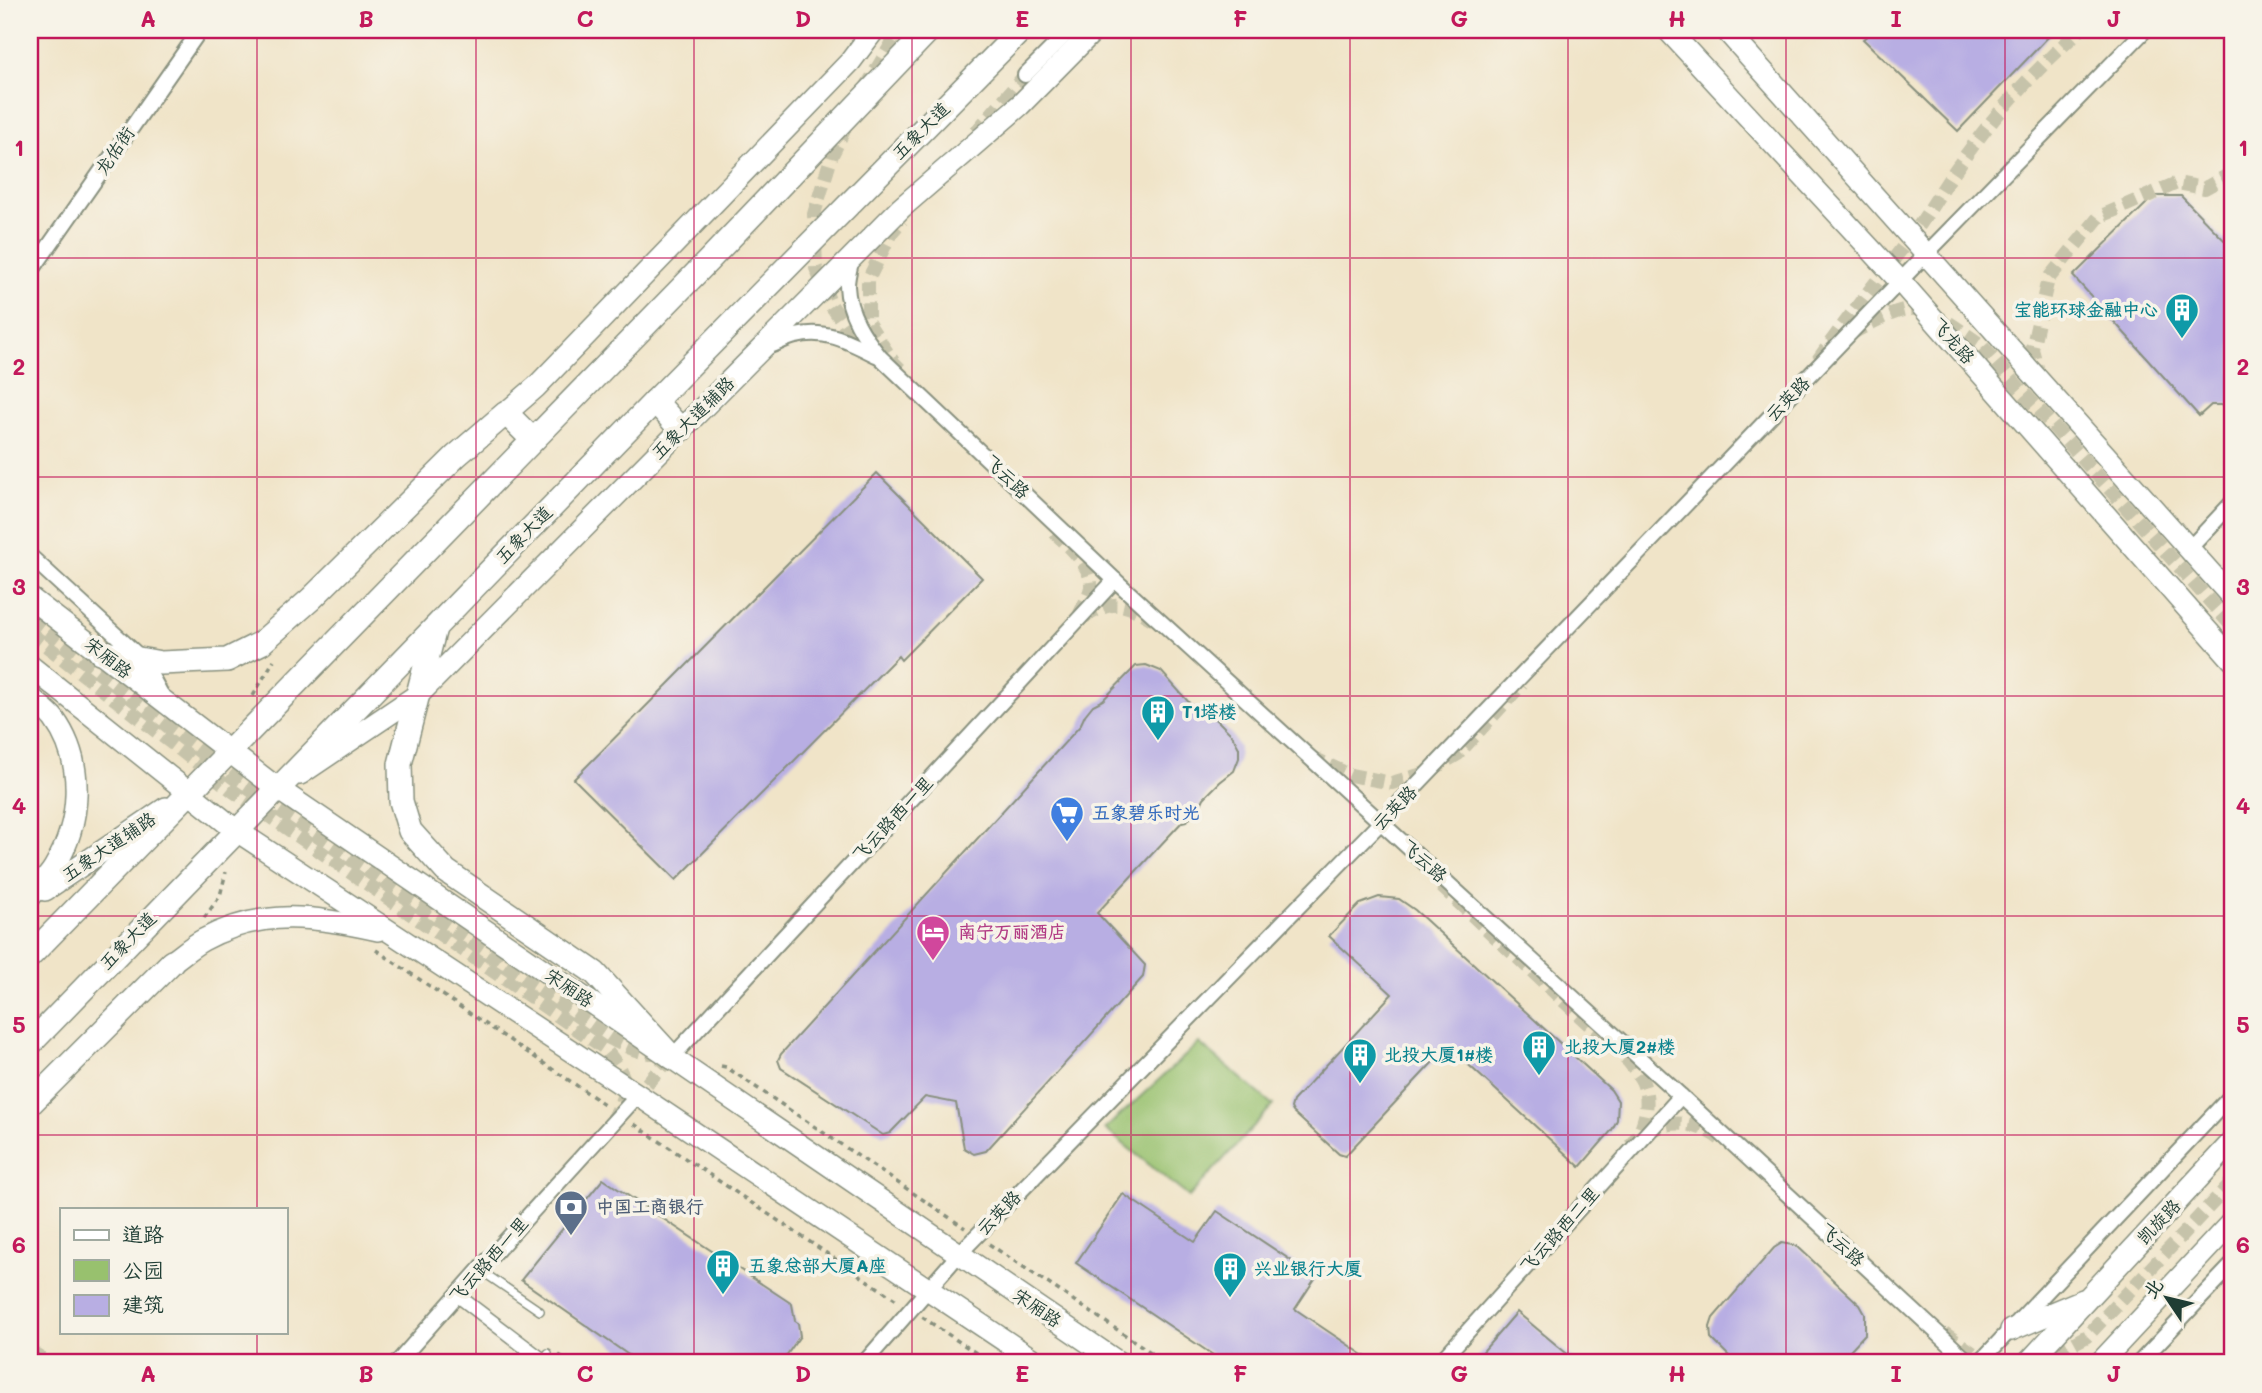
<svg xmlns="http://www.w3.org/2000/svg" width="2262" height="1393" viewBox="0 0 2262 1393" font-family="Mali,'LXGW WenKai TC',sans-serif">
<rect width="100%" height="100%" fill="#f7f3e8"/>
<filter id="ink" filterUnits="userSpaceOnUse"><feTurbulence type="fractalNoise" baseFrequency=".0143" numOctaves="2"/><feDisplacementMap in="SourceGraphic" scale="14" xChannelSelector="R" yChannelSelector="G"/><feConvolveMatrix kernelMatrix="1 2 1 2 8 2 1 2 1" color-interpolation-filters="sRGB"/></filter>
<filter id="wash" filterUnits="userSpaceOnUse"><feTurbulence type="fractalNoise" baseFrequency=".00686" numOctaves="4" result="noise"/><feDisplacementMap in="SourceGraphic" scale="28" xChannelSelector="R" yChannelSelector="G"/><feGaussianBlur stdDeviation="1.57" result="paint"/><feColorMatrix in="noise" values="0 0 0 0 0 0 0 0 0 0 0 0 0 0 0 0 0 1.4 0 .05"/><feComposite in="paint" operator="in"/></filter>
<g filter="url(#wash)">
<rect width="100%" height="100%" fill="#f0e4c8"/>
<path fill="#98c16e" stroke="#5c7f51" stroke-width="2" d="M1199,1043L1273,1105L1189,1197L1105,1129Z"/>
<g id="blocks">
<g fill="#b8aee3">
<path d="M1875,30H2055L1958,131L1863,39Z"/>
<path d="M2154,196H2181L2224,240L2232,239V405H2211L2199,416L2073,276Z"/>
<path d="M877,473L982,578L901,660L898,656L676,880L574,779Z"/>
<path d="M1146,665L1161,671L1192,706L1218,721L1232,735L1239,748V758L1234,771L1220,782L1204,798L1197,813L1186,821L1182,822L1097,913L1145,965L1143,977L986,1151L974,1154L964,1148L956,1103L925,1097L890,1133L883,1135L781,1068L778,1060L781,1054L1080,726L1085,715L1093,705L1103,700L1136,666Z"/>
<path d="M1379,897L1399,899L1415,910L1611,1090L1618,1101L1617,1120L1612,1130L1580,1167L1448,1046L1345,1156L1339,1154L1293,1112L1291,1108L1293,1101L1392,994L1329,936L1360,904Z"/>
<path d="M603,1179L792,1304L795,1321L798,1323L800,1336L781,1363H640L521,1280Z"/>
<path d="M1123,1194L1195,1242L1217,1211L1316,1277L1295,1309L1375,1363H1225L1076,1263Z"/>
<path d="M1782,1243L1797,1246L1860,1305L1865,1314V1334L1838,1363H1736L1711,1338L1710,1327L1713,1318L1774,1248Z"/>
<path d="M1517,1312L1578,1363H1473Z"/>
</g>
</g>
</g>
<g filter="url(#ink)">
<use href="#blocks" fill-opacity="0" stroke="#88907e" stroke-width="2"/>
<g fill="none" stroke-linecap="round" stroke-linejoin="round">
<g stroke="#c6c3aa" stroke-width="14" stroke-dasharray="14 7" stroke-linecap="butt">
<path d="M2230,30L2232,33"/>
<path d="M865,89L900,30"/>
<path d="M846,126L832,155L814,214L816,268L831,305L855,340L863,348"/>
<path d="M976,132L1025,75"/>
<path d="M1852,333C1868,325 1898,307 1915,309C1938,312 1961,332 1980,344L2232,626"/>
<path d="M1818,360C1851,313 1887,269 1921,223C1934,204 1945,184 1959,165C1993,116 2035,70 2080,30"/>
<path d="M900,369L894,363L868,323V280L891,233L902,220"/>
<path d="M2040,379L2032,349L2048,279L2099,217L2177,183L2205,188L2232,173"/>
<path d="M1054,532C1067,544 1093,567 1091,587C1089,597 1082,608 1078,618"/>
<path d="M1084,617C1115,598 1124,603 1154,620"/>
<path d="M30,619L239,782L609,1038C626,1046 645,1058 665,1051"/>
<path d="M30,633L233,791L603,1047C627,1076 632,1085 613,1119"/>
<path d="M1311,757L1350,775L1392,783L1426,773L1458,754L1522,684"/>
<path d="M1441,886L1629,1062C1634,1069 1642,1078 1644,1086C1651,1106 1643,1132 1630,1146"/>
<path d="M633,1099L675,1052"/>
<path d="M1648,1132C1674,1117 1702,1123 1725,1143"/>
<path d="M1944,1333L1980,1358L1995,1363"/>
<path d="M30,1351L49,1363"/>
<path d="M2038,1363L2087,1336L2232,1182"/>
</g>
<g stroke="#88907e" stroke-width="10">
<g id="lane">
<path d="M480,1270L540,1311"/>
<path d="M459,1293L545,1358L548,1353"/>
<path d="M455,1297L541,1363"/>
</g>
</g>
<g stroke="#88907e" stroke-width="18">
<g id="street">
<path d="M1025,75L1070,30"/>
<path d="M852,258C850,267 847,277 847,286C848,313 864,337 880,357L1115,580L1681,1096L1970,1363"/>
<path d="M30,273L200,30"/>
<path d="M770,346C778,343 787,338 796,336C825,328 850,342 876,355"/>
<path d="M2189,549L2232,503"/>
<path d="M30,556L142,659L162,696"/>
<path d="M672,1057L1115,580"/>
<path d="M30,1359L36,1363"/>
<path d="M397,1363L480,1269L638,1095"/>
<path d="M864,1363L959,1254L1381,822L1927,253L2145,30"/>
<path d="M1439,1363L1681,1096"/>
<path d="M1979,1363L2232,1095"/>
<path d="M2139,1363L2232,1265"/>
</g>
</g>
<g stroke="#88907e" stroke-width="24">
<g id="secondary">
<path d="M1668,30L1900,281L2232,659"/>
<path d="M1726,30L2232,597"/>
<path d="M506,413L536,387L850,62L874,30"/>
<path d="M30,598L278,789L1119,1363"/>
<path d="M30,666L237,831L638,1095L1038,1363"/>
<path d="M30,697C37,704 48,711 54,719C86,763 81,823 54,868C48,878 38,887 30,897"/>
<path d="M300,774L419,694L901,208L1020,105L1094,30"/>
<path d="M45,890L166,808"/>
<path d="M172,962C182,955 192,946 203,940C263,908 315,916 378,930"/>
<path d="M2011,1330L2083,1300"/>
<path d="M2028,1363L2232,1142"/>
<path d="M2100,1363L2232,1222"/>
</g>
</g>
<g stroke="#88907e" stroke-width="26">
<g id="primary">
<path d="M655,401L681,430"/>
<path d="M435,628L400,764L401,801L410,831L446,871L595,973L672,1057"/>
<path d="M100,652L161,663L227,660L261,643L311,599L456,456L506,413L533,440"/>
<path d="M30,956L708,261L929,30"/>
<path d="M30,1044L655,401L1021,30"/>
<path d="M30,1104L172,962"/>
</g>
</g>
<g stroke="#88907e" stroke-width="3.5" stroke-dasharray="5 5" stroke-linecap="butt">
<path d="M253,696L274,660"/>
<path d="M204,918L220,896L226,872"/>
<path d="M376,950L607,1106"/>
<path d="M721,1066L726,1067L965,1228"/>
<path d="M634,1124L898,1301"/>
<path d="M989,1244L1167,1363"/>
<path d="M922,1317L991,1363"/>
<path d="M559,1355L571,1363"/>
</g>
<use href="#lane" stroke="#fff" stroke-width="7"/>
<use href="#street" stroke="#fff" stroke-width="14"/>
<use href="#secondary" stroke="#fff" stroke-width="21"/>
<use href="#primary" stroke="#fff" stroke-width="23"/>
</g>
</g>
<path fill="none" stroke="#c2185b" stroke-width="2" stroke-opacity="0.55" d="M257,30V1209M476,30V1363M694,30V1363M912,30V1363M1131,30V1363M1350,30V1363M1568,30V1363M1786,30V1363M2005,30V1363M30,258H2232M30,477H2232M30,696H2232M30,916H2232M30,1135H2232M257,1332V1363"/>
<defs>
<g id="building-pin" transform="scale(1.75)"><path d="M0 17L-7.5 6A9.5 9.5 0 1 1 7.5 6Z" fill="#0f9aa8" stroke="#f7f3e8"/><path d="M-4-6H4V6H1V3H-1V6H-4ZM-2.5-4.3h1.7v1.8h-1.7ZM.8-4.3h1.7v1.8H.8ZM-2.5-1h1.7V.8h-1.7ZM.8-1h1.7V.8H.8Z" fill="#fff"/></g>
<g id="supermarket-pin" transform="scale(1.75)"><path d="M0 17L-7.5 6A9.5 9.5 0 1 1 7.5 6Z" fill="#3f7fe0" stroke="#f7f3e8"/><path d="M-6-5.5h2.5l.6 2H6L4.5 2H-2.5L-4.4-4H-6ZM-1.5 3.2a1.3 1.3 0 1 0 .1 0ZM3 3.2a1.3 1.3 0 1 0 .1 0Z" fill="#fff"/></g>
<g id="hotel-pin" transform="scale(1.75)"><path d="M0 17L-7.5 6A9.5 9.5 0 1 1 7.5 6Z" fill="#d1479c" stroke="#f7f3e8"/><path d="M-6-4.5h1.5V1H6V5H4.5V3h-9V5H-6ZM-4 0a1.8 1.8 0 1 1 3.6 0ZM.5 0V-2.5h3Q6-2.5 6 0Z" fill="#fff"/></g>
<g id="bank-pin" transform="scale(1.75)"><path d="M0 17L-7.5 6A9.5 9.5 0 1 1 7.5 6Z" fill="#5c6f8a" stroke="#f7f3e8"/><path d="M-6-4H6V4H-6ZM0-2.3a2.3 2.3 0 1 0 0 4.6a2.3 2.3 0 1 0 0-4.6Z" fill="#fff"/></g>
</defs>
<g fill-rule="evenodd">
<use href="#building-pin" x="2182" y="310"/>
<use href="#building-pin" x="1158" y="712"/>
<use href="#supermarket-pin" x="1067" y="813"/>
<use href="#hotel-pin" x="933" y="932"/>
<use href="#building-pin" x="1539" y="1047"/>
<use href="#building-pin" x="1360" y="1055"/>
<use href="#bank-pin" x="571" y="1207"/>
<use href="#building-pin" x="723" y="1266"/>
<use href="#building-pin" x="1230" y="1269"/>
</g>
<g text-anchor="middle" stroke-width="7" stroke-linejoin="round" paint-order="stroke">
<g font-size="18" fill="#1f3d34" stroke="#f7f3e8">
<text transform="translate(921 131) rotate(-45)" y="6">五象大道</text>
<text transform="translate(115 151) rotate(-55)" y="6">龙佑街</text>
<text transform="translate(1953 341) rotate(49)" y="6">飞龙路</text>
<text transform="translate(1788 399) rotate(-46)" y="6">云英路</text>
<text transform="translate(693 418) rotate(-45)" y="6">五象大道辅路</text>
<text transform="translate(1007 477) rotate(44)" y="6">飞云路</text>
<text transform="translate(524 535) rotate(-46)" y="6">五象大道</text>
<text transform="translate(108 658) rotate(38)" y="6">宋厢路</text>
<text transform="translate(1395 808) rotate(-46)" y="6">云英路</text>
<text transform="translate(893 819) rotate(-47)" y="6">飞云路西一里</text>
<text transform="translate(109 847) rotate(-34)" y="6">五象大道辅路</text>
<text transform="translate(1424 861) rotate(42)" y="6">飞云路</text>
<text transform="translate(128 941) rotate(-46)" y="6">五象大道</text>
<text transform="translate(569 988) rotate(34)" y="6">宋厢路</text>
<text transform="translate(999 1213) rotate(-46)" y="6">云英路</text>
<text transform="translate(2159 1222) rotate(-47)" y="6">凯旋路</text>
<text transform="translate(1560 1230) rotate(-48)" y="6">飞云路西二里</text>
<text transform="translate(1842 1245) rotate(43)" y="6">飞云路</text>
<text transform="translate(489 1260) rotate(-48)" y="6">飞云路西一里</text>
<text transform="translate(1037 1308) rotate(34)" y="6">宋厢路</text>
</g>
<g font-size="18" font-weight="bold" fill="#0d838f" stroke="#f7f3e8" text-anchor="start">
<text x="2158" y="316" text-anchor="end">宝能环球金融中心</text>
<text x="1182" y="718">T1塔楼</text>
<text x="1564" y="1053">北投大厦2#楼</text>
<text x="1384" y="1061">北投大厦1#楼</text>
<text x="748" y="1272">五象总部大厦A座</text>
<text x="1254" y="1275">兴业银行大厦</text>
</g>
<g font-size="18" font-weight="bold" fill="#366cbe" stroke="#f7f3e8" text-anchor="start">
<text x="1092" y="819">五象碧乐时光</text>
</g>
<g font-size="18" font-weight="bold" fill="#b23c85" stroke="#f7f3e8" text-anchor="start">
<text x="958" y="938">南宁万丽酒店</text>
</g>
<g font-size="18" font-weight="bold" fill="#4e5e75" stroke="#f7f3e8" text-anchor="start">
<text x="596" y="1213">中国工商银行</text>
</g>
</g>
<rect width="2262" height="1393" fill="none" stroke="#f7f3e8" stroke-width="77"/>
<rect x="60" y="1208" width="228" height="126" fill="#f7f3e8" stroke="#a1aaa0" stroke-width="2"/>
<rect x="74" y="1230" width="35" height="10" fill="#ffffff" stroke="#a1aaa0" stroke-width="2"/>
<text x="122" y="1242" font-size="21" fill="#1f3d34">道路</text>
<rect x="74" y="1260" width="35" height="21" fill="#98c16e" stroke="#a1aaa0" stroke-width="2"/>
<text x="122" y="1278" font-size="21" fill="#1f3d34">公园</text>
<rect x="74" y="1295" width="35" height="21" fill="#b8aee3" stroke="#a1aaa0" stroke-width="2"/>
<text x="122" y="1312" font-size="21" fill="#1f3d34">建筑</text>
<g transform="translate(2167 1298) rotate(305)" stroke="#f7f3e8" stroke-width="5" paint-order="stroke">
<path d="M0-5L12 26L0 18L-12 26Z" fill="#1f3d34"/>
<text y="-10" font-size="19" font-weight="bold" text-anchor="middle" fill="#1f3d34">北</text>
</g>
<rect x="38" y="38" width="2186" height="1316" fill="none" stroke="#c2185b" stroke-width="2.5"/>
<g font-size="23" text-anchor="middle" font-weight="bold" fill="#c2185b">
<text x="148" y="27">A</text>
<text x="366" y="27">B</text>
<text x="585" y="27">C</text>
<text x="803" y="27">D</text>
<text x="1022" y="27">E</text>
<text x="1240" y="27">F</text>
<text x="1459" y="27">G</text>
<text x="1677" y="27">H</text>
<text x="1896" y="27">I</text>
<text x="2114" y="27">J</text>
<text x="19" y="156">1</text>
<text x="2243" y="156">1</text>
<text x="19" y="375">2</text>
<text x="2243" y="375">2</text>
<text x="19" y="595">3</text>
<text x="2243" y="595">3</text>
<text x="19" y="814">4</text>
<text x="2243" y="814">4</text>
<text x="19" y="1033">5</text>
<text x="2243" y="1033">5</text>
<text x="19" y="1253">6</text>
<text x="2243" y="1253">6</text>
<text x="148" y="1382">A</text>
<text x="366" y="1382">B</text>
<text x="585" y="1382">C</text>
<text x="803" y="1382">D</text>
<text x="1022" y="1382">E</text>
<text x="1240" y="1382">F</text>
<text x="1459" y="1382">G</text>
<text x="1677" y="1382">H</text>
<text x="1896" y="1382">I</text>
<text x="2114" y="1382">J</text>
</g>
</svg>
